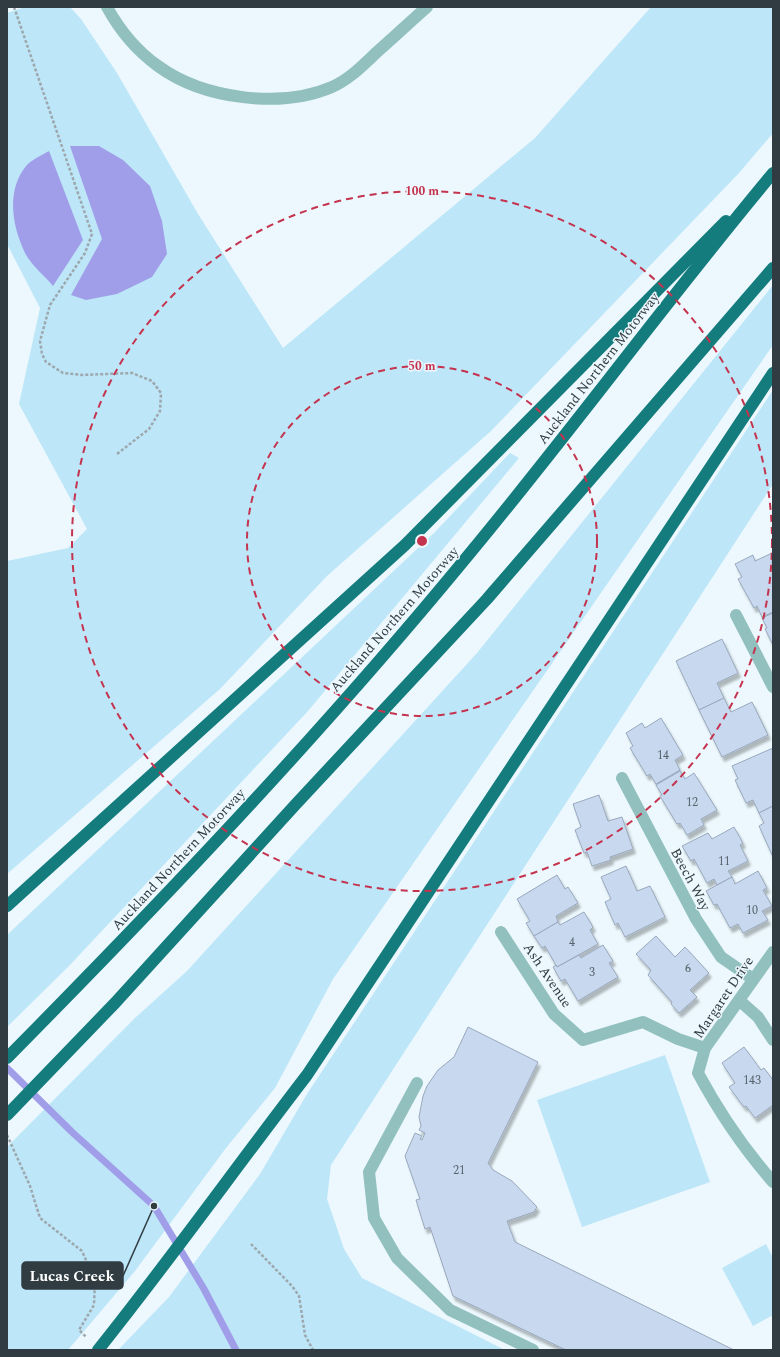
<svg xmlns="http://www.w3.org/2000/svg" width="780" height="1357" viewBox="0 0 780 1357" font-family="Spectral,serif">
<defs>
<filter id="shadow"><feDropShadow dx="2.5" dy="4.5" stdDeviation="1" flood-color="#0004"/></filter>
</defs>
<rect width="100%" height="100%" fill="#ecf8fd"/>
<g fill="#bde6f8">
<path d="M25,7H70L81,19L117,73L198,214L283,348L535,138L651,7H773V133L739,173L491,431L327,576L220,689L7,874V561L68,548L87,529L19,404L40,308L7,244V13Z"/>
<path d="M773,285V345L333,979L275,1088L226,1148L135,1271L68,1350H7V1147L135,1018L187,971L477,653Z"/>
<path d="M773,390V484L331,1165L327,1199L344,1249L362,1278L505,1350H118L169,1297L260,1174L307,1094Z"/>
<path d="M510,453L519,458L308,711L68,967L7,1027V935L434,533Z"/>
<path d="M665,1055L710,1182L582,1227L537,1100Z"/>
<path d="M766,1244L773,1258V1315L753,1326L722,1268Z"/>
</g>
<g fill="#a19ee9">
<path d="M70,146H99L123,160L150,186L162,221L167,254L152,277L117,294L86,300L71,295L102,239Z"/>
<path d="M49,151L83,240L53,286C45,276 31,265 25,253C12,226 6,191 26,166C31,160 42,155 49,151Z"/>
</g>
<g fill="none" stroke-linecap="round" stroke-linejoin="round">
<path stroke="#a19ee9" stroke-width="7" d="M7,1068L73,1133L154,1206L204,1289L236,1350"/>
</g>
<g fill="#c8d8ee" stroke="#99a8bd" filter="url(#shadow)">
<path d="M772,553L773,612L762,617L757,606L754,608L738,579L742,577L735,564L753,555L755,561Z"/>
<path d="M773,613V645L765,629L767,628L762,618Z"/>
<path d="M722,639L738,673L717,683L724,698L699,710L676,661Z"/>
<path d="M724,698L731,712L752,702L768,735L722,757L699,710Z"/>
<path d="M661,718L683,755L675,760L680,770L656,784L650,774L647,776L630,748L633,746L626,733L642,723L645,728Z"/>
<path d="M773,748V806L759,813L753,800L746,803L735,780L738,779L732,766Z"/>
<path d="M680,771L685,779L694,773L717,810L701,819L704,825L687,835L680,823L677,824L660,796L662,795L656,785Z"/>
<path d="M599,795L608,821L622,817L633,849L610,857L611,860L592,866L587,852L584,853L575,830L581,827L573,804Z"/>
<path d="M773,806V857L759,826L764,823L759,813Z"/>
<path d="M734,827L743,843L740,845L748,861L728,871L732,877L717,885L714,879L707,883L694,859L691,861L682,846L708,833L712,839Z"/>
<path d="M626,866L637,891L650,886L665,917L625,937L618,923L615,925L605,902L611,899L601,877Z"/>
<path d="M758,871L767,888L763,890L772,906L762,911L768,920L743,933L738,924L730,928L717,904L714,905L706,891L732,877L735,884Z"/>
<path d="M557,875L565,889L568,887L578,903L556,916L558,922L534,936L526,923L530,921L517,899Z"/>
<path d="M584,912L593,927L590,930L598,944L557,967L545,946L542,948L534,936L558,922L560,925Z"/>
<path d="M656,936L675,957L685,947L709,973L690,990L697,997L679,1013L671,1004L672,1002L648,975L651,970L636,954Z"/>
<path d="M603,945L613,961L609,963L618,977L578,1001L565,979L561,981L553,967L556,965L557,967L579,955L581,958Z"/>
<path d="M468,1027L538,1062L488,1163L493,1170L512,1181L537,1207L534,1212L507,1221L515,1242L734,1350H566L453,1296L430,1227L425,1229L416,1200L420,1199L405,1156L415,1133L422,1136L420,1139L422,1140L425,1133L419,1130L421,1126L419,1117L423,1096L427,1086L438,1070L454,1057Z"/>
<path d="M744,1047L761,1070L764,1068L773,1080V1105L755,1118L746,1106L744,1107L729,1087L735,1083L722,1063Z"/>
</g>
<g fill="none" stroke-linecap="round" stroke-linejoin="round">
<g stroke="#9ca8ad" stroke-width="2.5" stroke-dasharray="3 2" stroke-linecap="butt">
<path d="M14,7L92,234L85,253L50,305L40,341L42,354L46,362L63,373L82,375L132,373L152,381L161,393L160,411L149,429L117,454"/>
<path d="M7,1135L30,1186L40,1218L82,1251L95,1280L94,1305L79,1330L86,1337"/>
<path d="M251,1244L292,1286L299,1296L305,1335L313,1350"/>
</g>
<path stroke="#92c0bf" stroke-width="12" d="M417,1083L369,1172L374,1218L397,1258L450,1310L533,1350"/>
<g stroke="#92c0bf" stroke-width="12">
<path d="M107,7C119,29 137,51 158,66C203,99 281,109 332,87C350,79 363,65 377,52C394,37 410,22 427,7"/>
<path d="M736,615L773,687"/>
<path d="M622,778L696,919L721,957L753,979"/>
<path d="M501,932L554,1014L583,1040L643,1022L678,1039L705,1048"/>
<path d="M773,952L705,1048L698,1073C719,1112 744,1149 773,1182"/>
<path d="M740,1001L758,1017L773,1040"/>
</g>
<g stroke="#147c7d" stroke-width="12">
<path d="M7,906L405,545L726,221"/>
<path d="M7,1058C164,899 319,736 461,564C568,436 666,301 773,173"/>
<path d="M7,1115L115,1003L296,804L487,599L773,268"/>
<path d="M98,1350C170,1260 237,1166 307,1075L773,373"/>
</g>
</g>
<g fill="none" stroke="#c5344f" stroke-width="2" stroke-dasharray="7 5">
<circle cx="422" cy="541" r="175"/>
<circle cx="422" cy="541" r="350"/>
</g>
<g text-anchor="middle" stroke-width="3" stroke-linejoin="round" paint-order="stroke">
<g font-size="12" fill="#56636c">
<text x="663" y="759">14</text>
<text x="692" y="806">12</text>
<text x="724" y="865">11</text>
<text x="752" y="914">10</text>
<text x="572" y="946">4</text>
<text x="688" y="972">6</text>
<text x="592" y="976">3</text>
<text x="752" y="1084">143</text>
<text x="459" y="1174">21</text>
</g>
<g font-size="14" fill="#303c41" stroke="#ecf8fd">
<text transform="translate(598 368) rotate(-52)" y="5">Auckland Northern Motorway</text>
<text transform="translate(394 619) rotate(-49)" y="5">Auckland Northern Motorway</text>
<text transform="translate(178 859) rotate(-47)" y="5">Auckland Northern Motorway</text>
<text transform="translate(691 879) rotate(62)" y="5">Beech Way</text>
<text transform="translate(548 975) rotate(56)" y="5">Ash Avenue</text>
<text transform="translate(723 997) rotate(-56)" y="5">Margaret Drive</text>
</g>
</g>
<circle cx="422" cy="541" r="6" fill="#c5344f" stroke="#ecf8fd" stroke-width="2"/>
<g font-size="12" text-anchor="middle" font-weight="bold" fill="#c5344f" stroke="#ecf8fd" stroke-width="3" stroke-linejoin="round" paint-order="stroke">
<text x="422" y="195">100 m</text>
<text x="422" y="370">50 m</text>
</g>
<path fill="none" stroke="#303c41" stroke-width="1.5" d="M154 1206L123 1276"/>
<circle fill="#303c41" stroke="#ecf8fd" stroke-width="1.5" cx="154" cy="1206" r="4"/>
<rect fill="#303c41" stroke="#303c41" stroke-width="1.5" x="22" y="1262" width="101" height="27" rx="4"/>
<g font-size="15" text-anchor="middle" font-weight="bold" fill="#fff">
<text x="72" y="1281">Lucas Creek</text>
</g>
<rect width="780" height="1357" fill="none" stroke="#303c41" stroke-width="16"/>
</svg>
